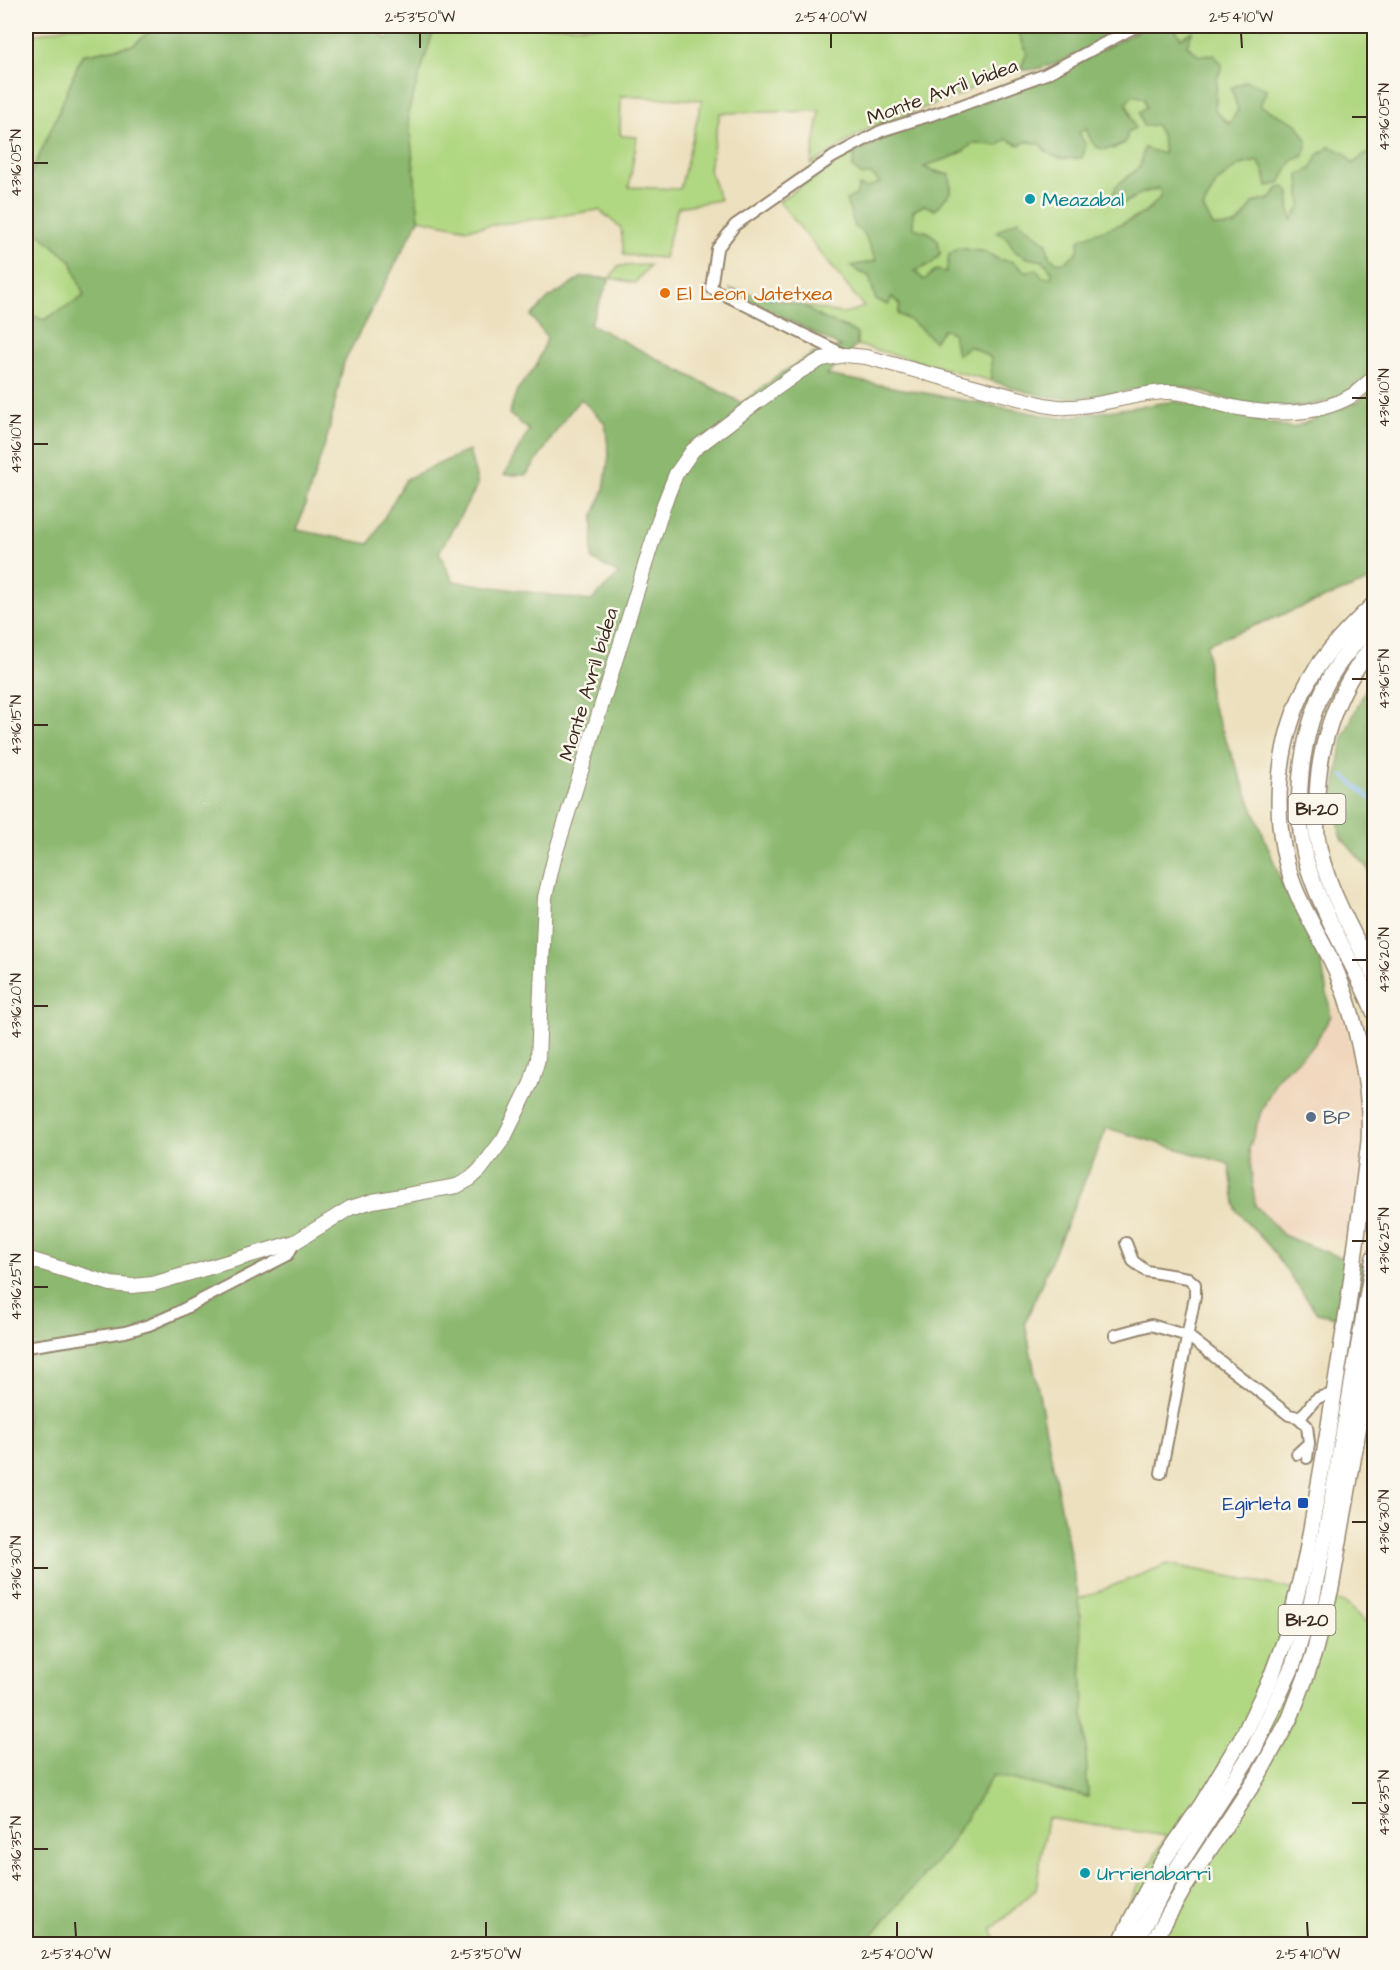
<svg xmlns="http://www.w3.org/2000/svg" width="1400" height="1970" viewBox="0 0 1400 1970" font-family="'Architects Daughter',sans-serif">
<rect width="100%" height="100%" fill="#fbf7ec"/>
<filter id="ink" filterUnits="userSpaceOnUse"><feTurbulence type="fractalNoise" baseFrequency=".0167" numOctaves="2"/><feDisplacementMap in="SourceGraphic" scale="12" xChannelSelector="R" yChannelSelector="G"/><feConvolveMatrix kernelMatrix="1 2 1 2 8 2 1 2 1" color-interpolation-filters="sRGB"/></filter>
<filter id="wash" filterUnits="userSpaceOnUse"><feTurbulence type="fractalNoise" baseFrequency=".008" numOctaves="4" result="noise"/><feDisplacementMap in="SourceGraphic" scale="24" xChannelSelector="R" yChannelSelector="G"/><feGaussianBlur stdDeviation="1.35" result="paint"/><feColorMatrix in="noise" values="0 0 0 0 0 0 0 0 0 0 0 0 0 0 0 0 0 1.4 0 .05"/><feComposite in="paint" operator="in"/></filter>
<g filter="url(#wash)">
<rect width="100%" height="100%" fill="#ece0be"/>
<path fill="#f0d6bc" d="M1337,999L1357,1065L1364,1123L1350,1240L1283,1235L1255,1205L1249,1149L1261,1112L1278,1077L1313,1046L1331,1016Z"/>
<g fill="#b0d781" stroke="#768050" stroke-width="1.5" fill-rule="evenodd">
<path d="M70,26H156L133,45L82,55L57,116L26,185V37Z"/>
<path d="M435,26H1016L1027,53L1020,70L989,79L959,95L869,128L811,165L820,111L720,113L709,169L720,200L678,207L664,258L624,255L621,228L599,210L467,229L419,219L408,112ZM621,96L702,100L680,189L629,187L637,137L622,136L620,133Z"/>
<path d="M1177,26H1374V153L1364,155L1353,164L1312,168L1299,176L1301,207L1292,221L1289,208L1290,193L1254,203C1240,224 1239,229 1213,226L1203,208L1217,182L1240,165L1259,161L1264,171L1267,187L1297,124L1260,106L1238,110L1230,124L1215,111L1217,80L1222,65L1199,56L1187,45L1192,32L1181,38L1176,31Z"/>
<path d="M1133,95L1144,98L1146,107L1162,137L1164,155L1140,167L1116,186L1122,204L1140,194L1160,188L1161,196L1151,210L1112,228L1078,251L1067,261L1058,263L1049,256L1047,243L1033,234L997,232L1007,238L1016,252L1028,258L1043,261L1052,271L1051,278L1042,277L1037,270L1025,271L1012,261L999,260L986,252L958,248L946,272L924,280L914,270L931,264L940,254L938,240L928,232L913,229V211L924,205L935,209L951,192L950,175L923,167C941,158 956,160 972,144H987L998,146L1007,139L1040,144L1046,152L1086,128L1113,149L1126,142L1131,113L1126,103Z"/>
<path d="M855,154L853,167L871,173L881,183L866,189L864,233L876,261L852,266L859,272L869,275L876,300L892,296L900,305L898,314L913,322L934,341L943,329L953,333L970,346L991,358L992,381L857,345L856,333C840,322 818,320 805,306L844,314L864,307L779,201L840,160Z"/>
<path d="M26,222L71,261L84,296L44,320L26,313Z"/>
<path d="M650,265L635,283L610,278L618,266Z"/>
<path d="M1168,1564L1278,1586L1345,1603L1374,1630V1944H1122L1112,1933L1166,1836L1047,1818L1036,1889L991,1930L999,1944H864L946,1850L993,1774L1088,1797L1079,1599Z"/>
</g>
<g fill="#8cb86f" stroke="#647146" stroke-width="1.5" fill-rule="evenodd">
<path d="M156,26H372L387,39L397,26H435L408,112L419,219L344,362L328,434L297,530L369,544L406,479L469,450L478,485L439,552L453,581L591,601L619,574L592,559L593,518L604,489L609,455L605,423L581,399C559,421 546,451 526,475H504L529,430L509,414L517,390L536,366L547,338L531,316L549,298L582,277L610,278L590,324L742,403L783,372L815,353L841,347L729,289L805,306C818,320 840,323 857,334V345L827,375L1060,418L1176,401L1292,428L1358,402L1374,388V579L1207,644L1209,697L1286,893L1303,908L1322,966L1331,1016L1313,1046L1278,1077L1261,1112L1249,1149L1255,1205L1283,1235L1320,1250L1374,1268V1325L1317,1313L1269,1246L1236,1210L1229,1164L1107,1128L1025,1323L1079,1599L1088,1797L993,1775L946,1850L864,1944H26V313L44,320L84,296L71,261L26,222V185L57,116L82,55L133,45Z"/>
<path d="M1016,26H1128C1100,40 1051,74 1020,70L1027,53Z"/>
<path d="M1147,26H1177L1176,31L1181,38L1193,31L1187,45L1199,56L1214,54L1222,65L1217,80L1215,111L1229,124L1238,110L1231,88L1246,81L1267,89L1260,106L1297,124L1307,140L1304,156L1292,161L1280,183L1267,187L1264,171L1258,161L1240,165L1217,182L1203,208L1213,226C1239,229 1240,224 1253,203L1271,199L1277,189L1285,187L1290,193L1289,208L1292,220L1301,206L1299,175L1312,168L1318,155L1330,146L1345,153L1353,164L1364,155L1374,153V372C1364,380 1353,390 1341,396C1314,410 1263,409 1233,401C1212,396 1194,387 1172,386C1137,386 1102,399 1067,398C1042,398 1016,389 992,381L991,358L970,346L957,355L953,333L943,329L934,341L913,322L898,314L900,305L892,297L888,305L876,300L869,276L859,272L851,266L876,261L864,233L855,227L846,200L856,195L859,186L866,188L880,183L871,174L862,176L853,167L855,154C905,122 965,110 1021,89C1065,72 1105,47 1147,26ZM1133,95L1144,98L1146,107L1139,112L1143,126L1156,125L1162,137L1164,154L1144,148L1140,167L1116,186L1112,197L1121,205L1140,194L1159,188L1161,196C1139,226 1109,224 1079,240L1078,251L1067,261L1058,263L1049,256L1047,244L1018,220L996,232L1007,238L1016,252L1028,258L1043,261L1052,271L1051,278L1042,277L1037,270L1025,271L1012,261L999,260L986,252L958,248L949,255L946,272L936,270L924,280L915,271L931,264L940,254L938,240L928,232L913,228V211L924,205L935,210L951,192L950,175L934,172L924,167C942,158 956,160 972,144H987L998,146L1007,139L1019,145L1029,141L1040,144C1051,160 1065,160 1082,158L1086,145L1079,133L1086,128C1094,154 1104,153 1126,142L1128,132L1135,128L1126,103Z"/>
<path d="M1374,675V876L1340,836L1335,789L1343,738L1368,684Z"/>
</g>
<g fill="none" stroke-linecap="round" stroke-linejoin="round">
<path stroke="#88b7f2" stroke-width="4" d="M1344,776L1374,801"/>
</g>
</g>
<g filter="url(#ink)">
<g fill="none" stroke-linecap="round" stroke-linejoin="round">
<g stroke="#94856e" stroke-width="14">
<g id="street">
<path d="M845,355L711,288L717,249L735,225L833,157L881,131L960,106L1046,74L1137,26"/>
<path d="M1126,1243L1133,1261L1146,1271L1188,1278L1195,1284V1296L1161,1473"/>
<path d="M1115,1335L1151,1325L1188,1336L1289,1415L1298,1417C1315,1409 1306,1396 1333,1395"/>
<path d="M26,1347L125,1332L149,1325L174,1314L288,1255L295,1242"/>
<path d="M1297,1454L1309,1443L1307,1426L1298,1417"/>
<path d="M1307,1458L1309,1443"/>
</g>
</g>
<g stroke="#94856e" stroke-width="16">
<path id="secondary" d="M26,1258L111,1284L132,1286L153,1284L295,1242L350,1208L373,1201L457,1186L470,1179L480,1170L504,1138L531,1083L538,1059L545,897L555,855L664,504L676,474L693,450L757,402L799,372L822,359L845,355L866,357L1044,405C1051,406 1059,408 1067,407C1100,407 1133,393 1166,392C1189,391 1207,401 1228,406C1269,415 1316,417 1353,395C1360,390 1367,383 1374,378"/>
</g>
<g stroke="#94856e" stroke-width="18">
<g id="primary">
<path d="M1374,622C1358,639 1341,658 1329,679C1298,735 1290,819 1312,879C1328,925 1356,967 1374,1012"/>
<path d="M1374,644C1336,690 1316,749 1317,809C1317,817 1316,827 1317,836C1324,885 1353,931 1374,975"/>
<path d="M1120,1944L1132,1918L1161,1864L1202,1804L1245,1732L1271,1677L1287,1634L1306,1557L1325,1450L1348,1306L1369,1142C1372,1089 1357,1022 1337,973C1325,945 1308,919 1296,891C1269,825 1275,743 1309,680C1326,651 1350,627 1374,604"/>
<path d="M1135,1944L1165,1887L1254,1749L1293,1665L1311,1604L1328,1522L1374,1257"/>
<path d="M1152,1944L1184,1888L1258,1776L1290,1718L1307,1674L1314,1653L1331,1588L1374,1338"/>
</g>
</g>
<use href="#street" stroke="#fff" stroke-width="10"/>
<use href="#secondary" stroke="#fff" stroke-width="14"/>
<use href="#primary" stroke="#fff" stroke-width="15"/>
</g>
</g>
<path fill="none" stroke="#3b2a1e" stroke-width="2" d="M420,33V48M831,33V48M1241,33L1242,48M1352,117H1367M33,163H48M1352,398H1367M33,444H48M1352,679H1367M33,725H48M1352,960H1367M33,1006H48M1352,1241H1367M33,1287H48M1352,1522H1367M33,1568H48M1352,1803H1367M33,1849H48M75,1922L76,1937M486,1922V1937M897,1922V1937M1307,1922L1308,1937"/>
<g fill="#0f9aa8" stroke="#fbf7ec" stroke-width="2">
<circle cx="1030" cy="199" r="6"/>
<circle cx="1085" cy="1873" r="6"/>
</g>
<circle fill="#e8710a" stroke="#fbf7ec" stroke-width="2" cx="665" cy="293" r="6"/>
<circle fill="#5c6f8a" stroke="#fbf7ec" stroke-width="2" cx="1311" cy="1117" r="6"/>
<rect fill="#1a4fb4" stroke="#fbf7ec" stroke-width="2" x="1297" y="1497" width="12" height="12" rx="3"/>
<g text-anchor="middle" stroke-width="5" stroke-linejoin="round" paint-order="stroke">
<g fill="#fbf7ec" stroke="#75685c" stroke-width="1.5">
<rect x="1288.5" y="794" width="57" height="30" rx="4.5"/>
<rect x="1278.5" y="1605" width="57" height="30" rx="4.5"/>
</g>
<g font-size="18" font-weight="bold" fill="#3b2a1e">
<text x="1317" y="815">BI-20</text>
<text x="1307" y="1626">BI-20</text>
</g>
<g font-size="20" fill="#3b2a1e" stroke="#fbf7ec">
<text transform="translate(942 91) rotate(-20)" y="7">Monte Avril bidea</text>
<text transform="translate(588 684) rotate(-73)" y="7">Monte Avril bidea</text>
</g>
<g font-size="20" fill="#0d838f" stroke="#fbf7ec" text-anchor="start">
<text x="1042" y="206">Meazabal</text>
<text x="1097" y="1880">Urrienabarri</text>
</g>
<g font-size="20" fill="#c56008" stroke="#fbf7ec" text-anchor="start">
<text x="677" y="300">El Leon Jatetxea</text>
</g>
<g font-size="20" fill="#4e5e75" stroke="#fbf7ec" text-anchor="start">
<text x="1323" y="1124">BP</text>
</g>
<g font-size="20" fill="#164399" stroke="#fbf7ec" text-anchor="end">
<text x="1291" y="1510">Egirleta</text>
</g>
</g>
<rect width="1400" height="1970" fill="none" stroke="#fbf7ec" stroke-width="66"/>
<rect x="33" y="33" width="1334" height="1904" fill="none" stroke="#3b2a1e" stroke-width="2"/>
<g font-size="15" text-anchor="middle" fill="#3b2a1e">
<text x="420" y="22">2°53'50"W</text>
<text x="831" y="22">2°54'00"W</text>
<text x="1241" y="22">2°54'10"W</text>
<text transform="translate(1384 117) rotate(-90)" y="5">43°16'05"N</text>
<text transform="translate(16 163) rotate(-90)" y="5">43°16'05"N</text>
<text transform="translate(1384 398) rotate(-90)" y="5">43°16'10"N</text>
<text transform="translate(16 444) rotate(-90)" y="5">43°16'10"N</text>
<text transform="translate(1384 679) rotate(-90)" y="5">43°16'15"N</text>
<text transform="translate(16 725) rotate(-90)" y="5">43°16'15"N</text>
<text transform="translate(1384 960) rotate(-90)" y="5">43°16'20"N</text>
<text transform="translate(16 1006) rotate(-90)" y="5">43°16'20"N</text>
<text transform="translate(1384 1241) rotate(-90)" y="5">43°16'25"N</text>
<text transform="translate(16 1287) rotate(-90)" y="5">43°16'25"N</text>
<text transform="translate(1384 1522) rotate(-90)" y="5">43°16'30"N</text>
<text transform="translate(16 1568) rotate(-90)" y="5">43°16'30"N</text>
<text transform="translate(1384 1803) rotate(-90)" y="5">43°16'35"N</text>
<text transform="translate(16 1849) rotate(-90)" y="5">43°16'35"N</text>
<text x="76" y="1959">2°53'40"W</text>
<text x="486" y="1959">2°53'50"W</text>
<text x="897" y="1959">2°54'00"W</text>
<text x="1308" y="1959">2°54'10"W</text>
</g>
</svg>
